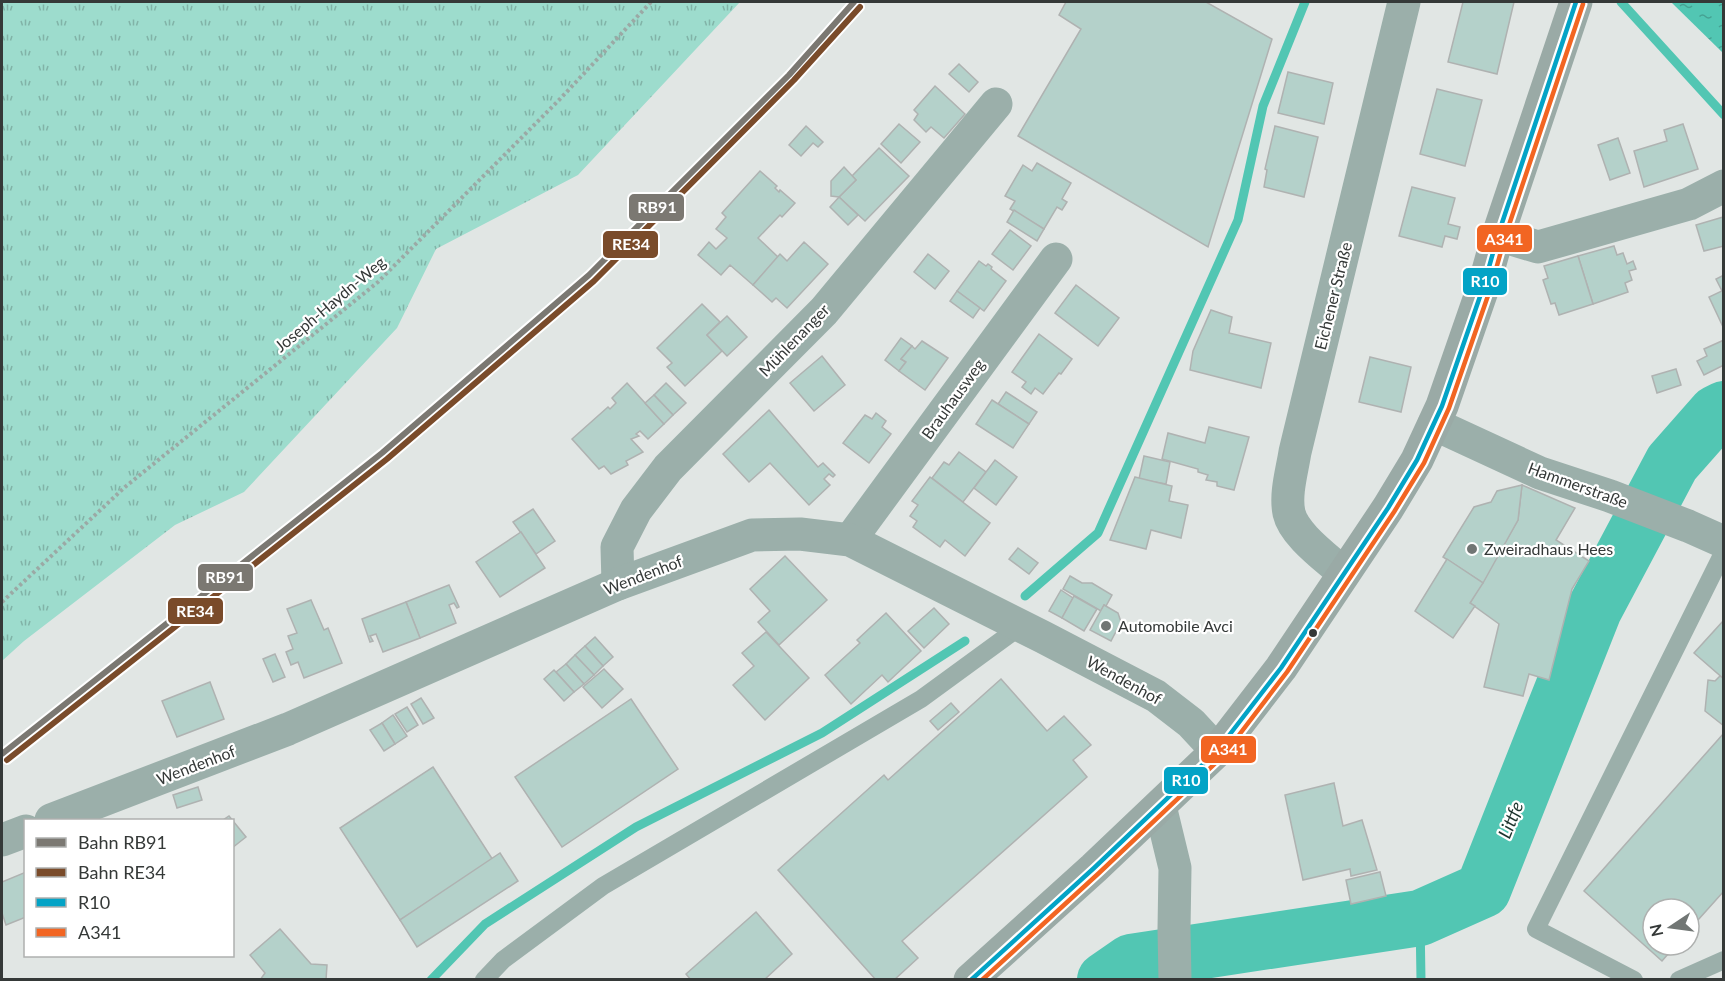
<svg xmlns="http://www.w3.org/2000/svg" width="1725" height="981" viewBox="0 0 1725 981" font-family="Lato,sans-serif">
<defs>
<pattern id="grass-tufts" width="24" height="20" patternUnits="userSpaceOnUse" patternTransform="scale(1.5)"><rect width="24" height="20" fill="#9ddccd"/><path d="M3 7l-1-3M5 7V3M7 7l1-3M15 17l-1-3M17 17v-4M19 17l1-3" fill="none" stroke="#81b3a7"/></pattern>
<pattern id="water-ripples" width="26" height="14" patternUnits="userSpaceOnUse" patternTransform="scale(1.5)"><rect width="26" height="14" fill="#52c6b3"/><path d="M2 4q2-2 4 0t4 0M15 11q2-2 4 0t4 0" fill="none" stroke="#45a293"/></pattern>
</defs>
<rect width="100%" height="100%" fill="#e1e6e4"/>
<path fill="url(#grass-tufts)" d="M2,2H740L578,175L436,249L397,328L244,492L175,525L24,641L2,661Z"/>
<path fill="url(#water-ripples)" d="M1671,2H1723V53Z"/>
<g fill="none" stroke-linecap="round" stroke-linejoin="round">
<g stroke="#52c6b3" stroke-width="9">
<path d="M1621,2L1724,115"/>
<path d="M1025,596L1098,533L1238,220L1263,106L1305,2"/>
<path d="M1420,918L1421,980"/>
<path d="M431,980L485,924L636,827L822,733L965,641"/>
</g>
<path stroke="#52c6b3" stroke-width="56" d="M1105,980L1131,962L1420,918L1483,890L1594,610L1672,463L1716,413L1724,409"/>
</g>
<g fill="#b4d1ca" stroke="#afb2b1" stroke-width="1.5">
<path d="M1066,2H1206L1272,39L1208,247L1018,136L1081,29L1059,15Z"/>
<path d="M1463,2H1514L1497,74L1448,62Z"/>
<path d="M959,64L978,82L969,92L949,74Z"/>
<path d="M1288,72L1333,83L1324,124L1278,113Z"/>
<path d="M935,86L965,114L944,138L931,127L926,132L914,120L918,114L914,110Z"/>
<path d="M1437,89L1482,100L1465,166L1420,154Z"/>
<path d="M899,124L920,142L901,163L881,144Z"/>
<path d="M1683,124L1698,169L1644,187L1634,151L1667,141L1664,130Z"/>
<path d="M806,126L823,142L818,147L813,143L801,156L789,145Z"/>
<path d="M1275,126L1318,137L1304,197L1264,187L1267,170L1265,169Z"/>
<path d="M1618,138L1630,173L1610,180L1598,145Z"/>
<path d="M879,148L909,176L865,221L839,197L856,180L852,176Z"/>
<path d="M1037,163L1071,183L1062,199L1067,202L1062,210L1057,207L1044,229L1010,209L1015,201L1005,196L1023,165L1032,171Z"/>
<path d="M844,167L856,180L839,197L831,196V181Z"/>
<path d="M760,171L777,186L775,188L779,192L780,190L795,203L782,217L780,215L758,238L778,257L753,285L730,265L721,275L698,255L709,242L716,249L727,238L716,229L726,217L722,213Z"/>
<path d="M1412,187L1455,198L1448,224L1460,227L1457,239L1445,236L1442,247L1399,236Z"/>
<path d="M839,197L858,215L848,225L830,207Z"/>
<path d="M1014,210L1044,229L1037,241L1007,222Z"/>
<path d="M1723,217L1724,246L1704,251L1696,225Z"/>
<path d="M1010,230L1031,246L1013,270L992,254Z"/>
<path d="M804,242L828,264L787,308L776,298L772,302L753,285L780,254L787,261Z"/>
<path d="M1614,246L1617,255L1623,253L1627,264L1633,261L1636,269L1629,271L1632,280L1625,283L1628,292L1593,304L1578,256Z"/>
<path d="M928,254L949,271L935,289L914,272Z"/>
<path d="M1578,256L1593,304L1559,315L1555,303L1551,304L1543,280L1548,278L1544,266Z"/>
<path d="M979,261L986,266L988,264L992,267L991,269L1006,281L984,311L957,291Z"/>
<path d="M1724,275V329L1709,297L1722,291L1716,279Z"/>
<path d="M1076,285L1119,318L1098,346L1055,313Z"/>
<path d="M957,291L980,308L973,318L950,301Z"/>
<path d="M702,304L720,322L707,335L722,351L685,386L667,367L672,363L657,348Z"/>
<path d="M1211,310L1232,317L1229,333L1271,343L1261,388L1190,370L1193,351Z"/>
<path d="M727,316L747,337L727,356L707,335Z"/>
<path d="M1039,334L1072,359L1061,374L1059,373L1043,394L1035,388L1031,394L1022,387L1026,382L1012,372Z"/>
<path d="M901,338L912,346L901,359L906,362L899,371L885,360Z"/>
<path d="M1724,340V365L1704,375L1697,361L1707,356L1704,349Z"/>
<path d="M922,341L948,358L925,390L899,371L906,362L901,359L912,346L915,349Z"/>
<path d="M822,356L845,385L814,411L790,383Z"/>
<path d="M1370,357L1411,367L1401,412L1359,402Z"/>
<path d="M1676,369L1681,385L1657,393L1652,376Z"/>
<path d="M627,383L664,424L648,439L640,431L636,434L639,436L631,439L643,452L626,461L628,465L611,474L604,466L599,469L572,439L608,407L610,409L616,403L612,398Z"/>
<path d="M666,383L686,403L673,415L654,395Z"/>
<path d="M1006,392L1037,412L1029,424L998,404Z"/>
<path d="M654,395L673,415L664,424L645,403Z"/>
<path d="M992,400L1029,424L1013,448L976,424Z"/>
<path d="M769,410L818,467L823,463L835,475L833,477L829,474L824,479L830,485L809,505L770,463L749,482L723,454Z"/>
<path d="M876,413L886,421L882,427L891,434L869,463L843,443L865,415L872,419Z"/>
<path d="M1209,427L1249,437L1234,490L1217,486V482L1206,480L1208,475L1198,472V469L1162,459L1168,433L1205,443Z"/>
<path d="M959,452L986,472L963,502L932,478L944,462L949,465Z"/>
<path d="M1144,456L1170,462L1166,484L1139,479Z"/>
<path d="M995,460L1017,477L996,505L974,488Z"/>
<path d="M930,477L990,523L965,556L945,540L940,547L913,527L917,521L910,516L918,505L912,501Z"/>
<path d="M1135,477L1172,486L1169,501L1188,505L1181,538L1151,530L1146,549L1110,540Z"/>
<path d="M1522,485L1575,508L1556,540L1589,561L1572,589L1549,680L1529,674L1523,696L1484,687L1499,624L1470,603L1518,520Z"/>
<path d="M1522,485L1518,520L1483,583L1443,557L1474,507L1491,502L1497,491Z"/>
<path d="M533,509L555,541L536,554L513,522Z"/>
<path d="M521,532L545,568L500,597L476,562Z"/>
<path d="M1018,548L1038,563L1029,574L1009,559Z"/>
<path d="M785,556L827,600L779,645L758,622L770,611L750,589Z"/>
<path d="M1447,559L1483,583L1470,603L1475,606L1453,638L1415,611Z"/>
<path d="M1070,576L1082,583H1092L1112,595L1106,606L1104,605L1101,611L1063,589Z"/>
<path d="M449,585L459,607L457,608L454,603L449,605L456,623L420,638L406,602Z"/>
<path d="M1061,590L1073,598L1062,618L1049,611Z"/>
<path d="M1074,596L1097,609L1084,631L1062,618Z"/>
<path d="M311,600L324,630L328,628L342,663L304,678L298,662L291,665L286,652L293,649L288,636L297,633L287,609Z"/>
<path d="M406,602L420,638L383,652L376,634L370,636L373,641L370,642L362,619Z"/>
<path d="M1104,605L1118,613L1121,622L1111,641L1090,630Z"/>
<path d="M934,608L949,624L924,648L908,631Z"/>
<path d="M886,613L921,651L888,682L882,675L851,704L825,675L860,643L857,640Z"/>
<path d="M1724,620V679L1694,653Z"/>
<path d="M766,632L809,678L765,720L733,685L754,666L742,653Z"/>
<path d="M595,637L613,657L603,666L585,646Z"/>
<path d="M585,646L603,666L594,675L575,655Z"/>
<path d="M275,654L285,677L273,682L263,659Z"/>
<path d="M575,655L594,675L584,684L566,664Z"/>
<path d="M566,664L584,684L574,692L556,672Z"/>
<path d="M604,669L623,689L602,708L583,687Z"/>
<path d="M554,670L574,692L564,701L544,679Z"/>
<path d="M1720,676L1724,679V726L1705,711L1708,680L1715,681Z"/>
<path d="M1001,679L1047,731L1064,716L1091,745L1073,760L1087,777L902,941L918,958L894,980H876L778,870L884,775L888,780Z"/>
<path d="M210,682L224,719L177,737L162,701Z"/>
<path d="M421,698L434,718L423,724L411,704Z"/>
<path d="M631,699L678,769L562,847L515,777Z"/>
<path d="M951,703L959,712L938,730L930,721Z"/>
<path d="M407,707L418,725L407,732L395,714Z"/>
<path d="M393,715L407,736L395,744L382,723Z"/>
<path d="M382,723L395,744L384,751L370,730Z"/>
<path d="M1724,733V891L1689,930V909H1653V945H1676L1662,961L1584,891Z"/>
<path d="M433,767L493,860L400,920L340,828Z"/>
<path d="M1334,783L1343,826L1362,820L1377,870L1351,876L1350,869L1303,880L1285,795Z"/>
<path d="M198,787L202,800L177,808L173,795Z"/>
<path d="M229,816L246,837L232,848V820H223Z"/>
<path d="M500,853L518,881L417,947L400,920Z"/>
<path d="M26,872V917L6,925L2,913V882Z"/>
<path d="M1380,872L1386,896L1351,904L1346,880Z"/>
<path d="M756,912L792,954L764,980H691L686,974Z"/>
<path d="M280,929L311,964L327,965L326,980H260L265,973L250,955Z"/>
</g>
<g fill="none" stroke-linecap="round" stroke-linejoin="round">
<path stroke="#9ba9a5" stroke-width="4" stroke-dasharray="3 3" stroke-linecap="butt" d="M2,602L125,487L378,282L560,99L651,2"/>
<g stroke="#9bafaa" stroke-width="18">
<path d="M484,980L503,960L603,886L921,699L1021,626"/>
<path d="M1634,980L1536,929L1724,551"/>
<path d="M1679,980L1724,960"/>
</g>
<g stroke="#9bafaa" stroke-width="33">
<path d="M1498,235L1538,247L1689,204L1724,186"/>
<path d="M1434,424L1540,473L1610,496L1688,526L1724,542"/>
<path d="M850,540L1056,259"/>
<path d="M1343,573C1327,558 1294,535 1289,513C1285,494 1292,471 1295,452L1404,2"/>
<path d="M618,584L617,547L636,510L668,468L824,311L996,104"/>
<path d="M1160,806L1175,868L1174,929L1175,980"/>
<path d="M51,820L288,729L618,584L752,535L800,534L850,540L1043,637L1156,696L1191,723L1217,751"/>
<path d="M2,840L26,831"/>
</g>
<path stroke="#9aaaa6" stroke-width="33" d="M970,980L1094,868L1217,751L1281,668L1388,508L1417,460L1442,406L1484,285L1498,235L1576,2"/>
<g stroke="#fff" stroke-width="9">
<path id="bus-1" d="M971,980L1094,868L1217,751L1281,668L1388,508L1417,460L1442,406L1484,285L1498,235L1576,2"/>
</g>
<g stroke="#fff" stroke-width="9">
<path id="bus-2" d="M982,980L1099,873L1223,756L1287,672L1394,512L1424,463L1449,408L1491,287L1505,237L1583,4"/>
</g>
<use href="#bus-1" stroke="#03a3c6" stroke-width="4.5"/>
<use href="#bus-2" stroke="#f26522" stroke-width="4.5"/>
<g stroke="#fff" stroke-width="10">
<path id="rail-1" d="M2,754L382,453L589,275L789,75L854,2"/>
</g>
<g stroke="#fff" stroke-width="10">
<path id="rail-2" d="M7,760L387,459L594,281L794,80L860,7"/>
</g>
<use href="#rail-1" stroke="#7b7872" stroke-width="6"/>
<use href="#rail-2" stroke="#7a4b2a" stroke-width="6"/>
</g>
<g fill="#717674" stroke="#fff" stroke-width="2">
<circle cx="1472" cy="549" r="6"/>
<circle cx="1106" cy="626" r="6"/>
</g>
<circle fill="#353938" stroke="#fff" stroke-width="2" cx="1313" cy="633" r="5"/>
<g text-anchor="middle" stroke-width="4.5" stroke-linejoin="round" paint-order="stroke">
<g font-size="16" fill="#353938" stroke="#fff">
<text transform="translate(1333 296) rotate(-76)" y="6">Eichener Straße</text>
<text transform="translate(330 304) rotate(-40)" y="6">Joseph-Haydn-Weg</text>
<text transform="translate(794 340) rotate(-46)" y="6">Mühlenanger</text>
<text transform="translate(953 399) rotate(-54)" y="6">Brauhausweg</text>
<text transform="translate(1578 485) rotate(20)" y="6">Hammerstraße</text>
<text transform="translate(643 575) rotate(-21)" y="6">Wendenhof</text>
<text transform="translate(1124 680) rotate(29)" y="6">Wendenhof</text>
<text transform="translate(196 765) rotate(-21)" y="6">Wendenhof</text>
</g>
<g font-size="16" fill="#353938" stroke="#fff" text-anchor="start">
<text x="1484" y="555">Zweiradhaus Hees</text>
<text x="1118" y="632">Automobile Avci</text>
</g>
<g font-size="18" font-style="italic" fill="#1c332d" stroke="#fff">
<text transform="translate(1511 820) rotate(-68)" y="6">Littfe</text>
</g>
</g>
<g stroke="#fff" stroke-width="2">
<rect x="628" y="193" width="57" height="29" rx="6" fill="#7b7872"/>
<rect x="1476" y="224" width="57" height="29" rx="6" fill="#f26522"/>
<rect x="602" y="230" width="57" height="29" rx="6" fill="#7a4b2a"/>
<rect x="1462" y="267" width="46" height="29" rx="6" fill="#03a3c6"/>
<rect x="197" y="563" width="57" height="29" rx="6" fill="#7b7872"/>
<rect x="167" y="597" width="57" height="28" rx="6" fill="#7a4b2a"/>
<rect x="1200" y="735" width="57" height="29" rx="6" fill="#f26522"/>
<rect x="1163" y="766" width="46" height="29" rx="6" fill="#03a3c6"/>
</g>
<g font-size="16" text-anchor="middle" font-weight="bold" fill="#fff">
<text x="657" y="213">RB91</text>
<text x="1504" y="245">A341</text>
<text x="631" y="250">RE34</text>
<text x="1485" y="287">R10</text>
<text x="225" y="583">RB91</text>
<text x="195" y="617">RE34</text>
<text x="1228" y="755">A341</text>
<text x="1186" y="786">R10</text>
</g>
<rect width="1725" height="981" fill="none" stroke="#353938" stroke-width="6"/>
<rect x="24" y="819" width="210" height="138" fill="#ffffff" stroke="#aeb0af" stroke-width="1.5"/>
<rect x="36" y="838" width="30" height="9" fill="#7b7872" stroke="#aeb0af" stroke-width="1.5"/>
<text x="78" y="849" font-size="18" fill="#353938">Bahn RB91</text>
<rect x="36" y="868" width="30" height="9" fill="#7a4b2a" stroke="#aeb0af" stroke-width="1.5"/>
<text x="78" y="879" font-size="18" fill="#353938">Bahn RE34</text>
<rect x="36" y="898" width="30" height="9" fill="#03a3c6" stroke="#aeb0af" stroke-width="1.5"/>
<text x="78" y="909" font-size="18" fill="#353938">R10</text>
<rect x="36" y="928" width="30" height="9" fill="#f26522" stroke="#aeb0af" stroke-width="1.5"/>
<text x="78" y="939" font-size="18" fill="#353938">A341</text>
<g transform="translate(1671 927) rotate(257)"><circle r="28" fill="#ffffff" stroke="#aeb0af" stroke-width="1.5"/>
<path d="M0-4.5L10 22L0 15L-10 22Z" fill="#717674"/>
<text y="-9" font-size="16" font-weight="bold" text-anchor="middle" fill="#353938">N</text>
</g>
</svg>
